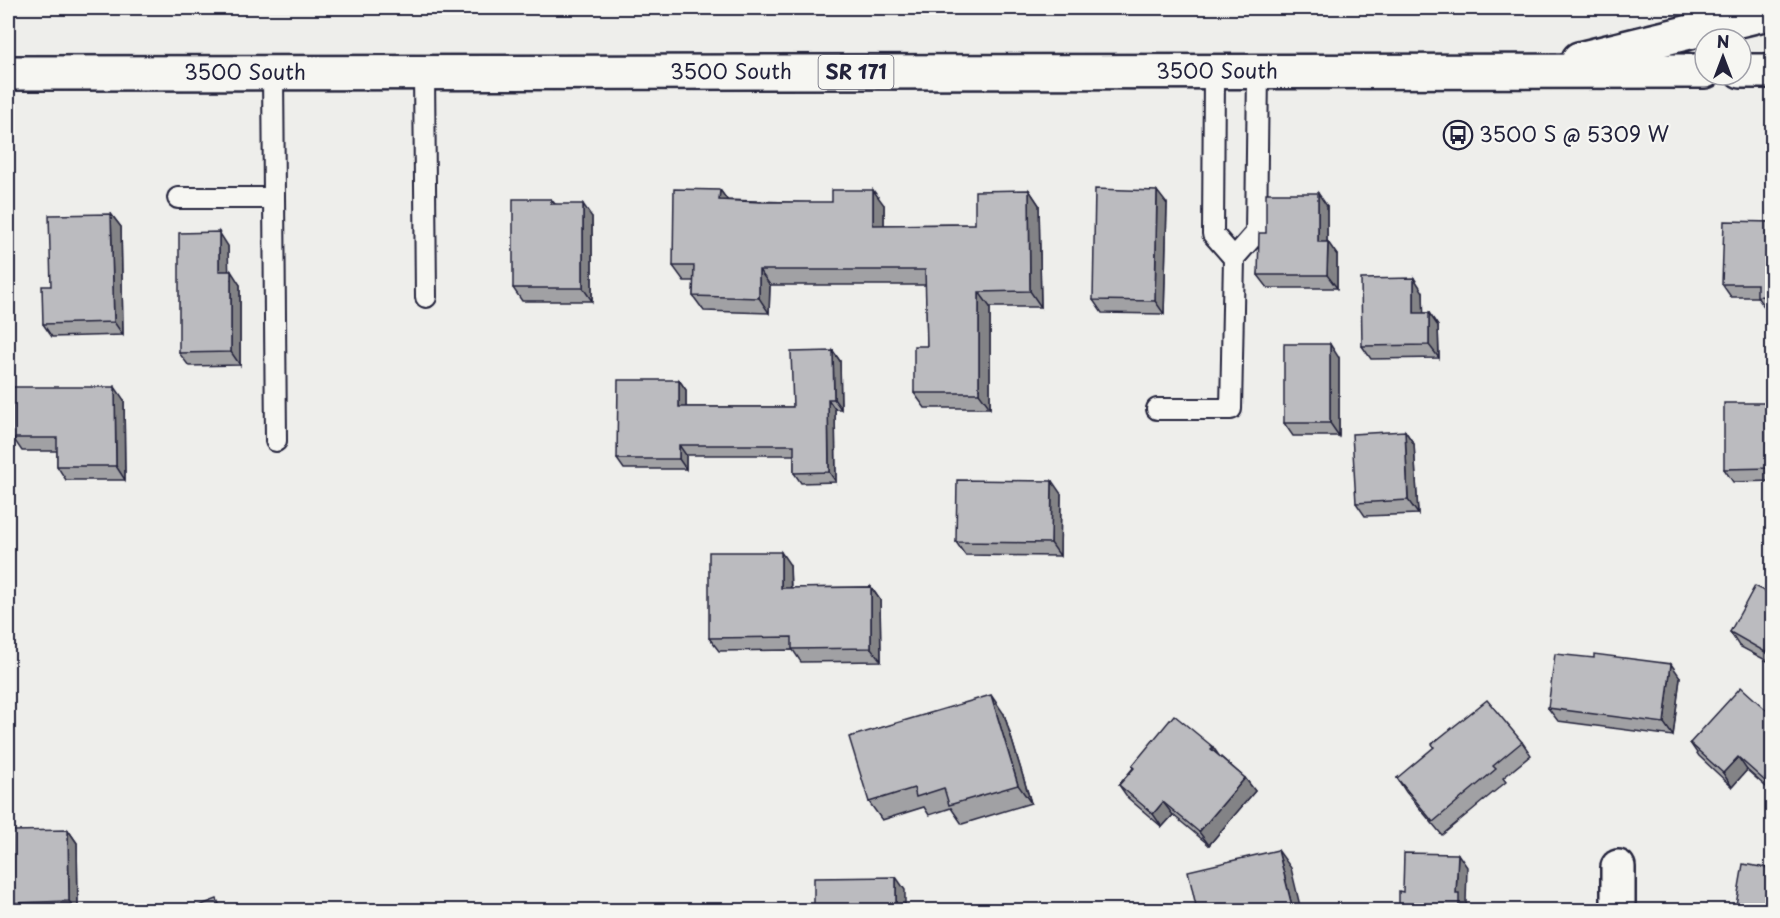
<svg xmlns="http://www.w3.org/2000/svg" width="1780" height="918" viewBox="0 0 1780 918" font-family="'Playpen Sans',sans-serif">
<rect width="100%" height="100%" fill="#eeeeeb"/>
<filter id="ink" filterUnits="userSpaceOnUse"><feTurbulence type="fractalNoise" baseFrequency=".0167" numOctaves="2"/><feDisplacementMap in="SourceGraphic" scale="12" xChannelSelector="R" yChannelSelector="G"/><feConvolveMatrix kernelMatrix="1 2 1 2 8 2 1 2 1" color-interpolation-filters="sRGB"/></filter>
<g filter="url(#ink)">
<g fill="none" stroke-linecap="round" stroke-linejoin="round">
<g stroke="#22223b" stroke-width="24">
<g id="service">
<path d="M1214,72L1213,234L1234,258"/>
<path d="M273,73L276,441"/>
<path d="M424,73L426,297"/>
<path d="M178,198H274"/>
<path d="M1157,409H1231L1234,258L1256,233L1258,72"/>
</g>
</g>
<g stroke="#22223b" stroke-width="38">
<path id="minor" d="M1618,867V910"/>
</g>
<g stroke="#22223b" stroke-width="38">
<g id="primary">
<path d="M1579,59L1772,12"/>
<path d="M1741,71H1772"/>
<path id="s1" d="M8,73L1705,71"/>
</g>
</g>
<use href="#service" stroke="#f6f6f2" stroke-width="20"/>
<use href="#minor" stroke="#f6f6f2" stroke-width="33"/>
<use href="#primary" stroke="#f6f6f2" stroke-width="33"/>
</g>
<g fill="#a1a1a4" stroke="#22223b" stroke-width="1.5">
<path d="M720,190L727,200L884,205V225L975,224L1029,190L1039,205L1041,307H990V408H925L914,393L927,346L926,285H770L769,313L704,311L693,296L694,281H684L673,266Z"/>
<path d="M551,199L555,204L592,217V301H522L513,288Z"/>
<path d="M1167,204L1164,314L1102,313L1093,300Z"/>
<path d="M1327,206V242L1337,255V288H1268L1258,275L1266,233Z"/>
<path d="M111,214L121,227L123,335L52,337L43,324L51,286Z"/>
<path d="M1773,222V310L1766,309L1757,297H1731L1722,284Z"/>
<path d="M228,246V271L240,285V365L189,366L179,353Z"/>
<path d="M1423,292V313H1429L1438,326L1439,358L1371,359L1362,346Z"/>
<path d="M833,351L840,361L841,409H835L836,482L801,483L794,473V455H686V469H624L617,459L679,380L686,390V407H793Z"/>
<path d="M1339,358V436H1293L1284,423Z"/>
<path d="M124,400L125,480H66L57,466V451H22L13,438Z"/>
<path d="M1773,403V481L1733,482L1724,469Z"/>
<path d="M1405,431L1414,444L1418,514L1365,516L1356,503Z"/>
<path d="M1061,494L1060,556L965,555L956,542Z"/>
<path d="M790,565L791,588L871,587L880,600L881,661L801,662L793,650L719,651L709,638Z"/>
<path d="M1773,595V664L1739,646L1730,632Z"/>
<path d="M1680,677L1673,736L1558,721L1548,708Z"/>
<path d="M1004,714L1031,803L962,824L951,808L929,815L924,807L882,820L869,802Z"/>
<path d="M1773,716V793L1747,770L1732,787L1699,756L1690,743Z"/>
<path d="M1522,742L1531,755L1503,778L1506,782L1442,835L1406,792L1397,778Z"/>
<path d="M1221,757L1245,778L1255,791L1209,845L1173,815L1162,827L1128,798L1119,785L1133,768L1132,766Z"/>
<path d="M68,830L77,843L78,910H19L13,903Z"/>
</g>
<g fill="#838386" stroke="#22223b" stroke-width="1.5">
<path d="M720,190L731,205L719,200Z"/>
<path d="M873,190L884,205V241L873,225Z"/>
<path d="M1029,190L1039,205L1041,307L1030,291Z"/>
<path d="M1157,191L1167,204L1164,314L1155,301Z"/>
<path d="M1318,193L1327,206V255L1318,242Z"/>
<path d="M583,204L592,217V301L583,288Z"/>
<path d="M111,214L121,227L123,335L114,322Z"/>
<path d="M219,232L228,246L229,285L219,271Z"/>
<path d="M1328,242L1337,255V288L1327,275Z"/>
<path d="M759,270L770,285L769,313L759,298Z"/>
<path d="M231,271L240,285V365L231,352Z"/>
<path d="M1414,278L1423,292L1424,326L1414,313Z"/>
<path d="M979,292L990,307V408L979,393Z"/>
<path d="M1429,313L1438,326L1439,358L1429,345Z"/>
<path d="M1330,344L1339,358V436L1330,423Z"/>
<path d="M833,351L840,361L841,409L834,399Z"/>
<path d="M679,380L686,390V417L679,407Z"/>
<path d="M115,387L124,400L125,480L116,466Z"/>
<path d="M828,399L835,409L836,482L829,472Z"/>
<path d="M1405,431L1414,444L1418,514L1408,500Z"/>
<path d="M679,445L686,455V469L679,459Z"/>
<path d="M1052,481L1061,494L1060,556L1051,543Z"/>
<path d="M781,552L790,565L791,601L781,588Z"/>
<path d="M871,587L880,600L881,661L871,648Z"/>
<path d="M1773,644V660L1767,653Z"/>
<path d="M1671,664L1680,677L1673,736L1664,723Z"/>
<path d="M991,695L1004,714L1031,803L1018,785Z"/>
<path d="M1213,747L1222,760L1211,749Z"/>
<path d="M1738,757L1747,770L1732,787L1723,773Z"/>
<path d="M1773,773V792L1765,781Z"/>
<path d="M1245,778L1255,791L1209,845L1199,832Z"/>
<path d="M1163,802L1173,815L1162,827L1153,814Z"/>
<path d="M68,830L77,843L78,910H76L69,901Z"/>
<path d="M1278,850L1291,868L1301,910H1293Z"/>
<path d="M1458,854L1467,867L1466,903L1468,906V910H1459L1456,893Z"/>
<path d="M896,877L905,890V910H896Z"/>
</g>
<g fill="#bbbbbf" stroke="#22223b" stroke-width="1.5">
<path d="M674,189L720,190L719,200L760,202H832V190H873V225L975,224V191L1029,190L1030,291L979,292V393H914V346H927L925,270H759V298L693,296L694,266H673Z"/>
<path d="M1095,189L1157,191L1155,301L1093,300Z"/>
<path d="M1266,193H1318V242H1328L1327,275H1258L1259,233H1266Z"/>
<path d="M513,199H551V204H583V288H513Z"/>
<path d="M111,214L114,322L43,324L42,286H51L49,215Z"/>
<path d="M1724,221L1773,222V297L1757,296V284H1722Z"/>
<path d="M219,232V271H231V352L179,353V233Z"/>
<path d="M1414,278V313H1429V345L1362,346L1361,279Z"/>
<rect x="1284" y="344" width="46" height="79"/>
<path d="M833,351L834,399H828L829,472L794,473V445H679V459H617L618,380H679V407H793L791,352Z"/>
<path d="M13,387H115L116,466H57V438H13Z"/>
<path d="M1724,403H1773V468L1724,469Z"/>
<path d="M1405,431L1408,500L1356,503L1352,434Z"/>
<path d="M957,480L1052,481L1051,543L956,542Z"/>
<path d="M709,552H781V588L871,587V648L792,649V637L709,638Z"/>
<path d="M1755,586L1773,595V644L1767,653L1730,632Z"/>
<path d="M1555,654L1594,658V654L1671,664L1664,723L1548,708Z"/>
<path d="M1741,687L1773,716V773L1765,781L1738,757L1723,773L1690,743Z"/>
<path d="M991,695L1018,785L949,805L944,788L916,797L914,788L869,802L849,737Z"/>
<path d="M1487,700L1522,742L1493,766L1496,769L1433,822L1397,778L1434,747L1432,744Z"/>
<path d="M1174,715L1213,747L1211,749L1245,778L1199,832L1163,802L1153,814L1119,785L1134,768L1132,766Z"/>
<path d="M68,830L69,901L13,903L12,831Z"/>
<path d="M1278,850L1293,910H1197L1188,871Z"/>
<path d="M1404,853L1458,854L1456,893H1459V910H1399V891L1403,892Z"/>
<path d="M1743,864L1773,869V910H1732L1733,904L1736,905Z"/>
<path d="M896,877V910H814V878Z"/>
<path d="M217,899L221,909L237,904L239,910H188Z"/>
</g>
</g>
<defs>
<g id="bus-ring" transform="scale(1.5)"><circle r="9.5" fill="#f6f6f2" stroke="#22223b" stroke-width="1.5"/><path d="M-5-6H5V4H4V6H2V4H-2V6H-4V4H-5ZM-3.5-4V0h7V-4ZM-3.5 1.2v1.5H-2V1.2ZM2 1.2v1.5H3.5V1.2Z" fill="#22223b"/></g>
</defs>
<g fill-rule="evenodd">
<use href="#bus-ring" x="1458" y="135"/>
</g>
<g text-anchor="middle" stroke-width="4.5" stroke-linejoin="round" paint-order="stroke">
<rect fill="#f6f6f2" stroke="#626272" stroke-width="1.5" x="818.5" y="55" width="75" height="34" rx="4.5"/>
<g font-size="20" font-weight="bold" fill="#22223b">
<text x="856" y="79">SR 171</text>
</g>
<g font-size="21" fill="#22223b" stroke="#f6f6f2">
<text dy="7" stroke="none"><textPath href="#s1" startOffset="1209">3500 South</textPath></text>
<text dy="7" stroke="none"><textPath href="#s1" startOffset="237">3500 South</textPath></text>
<text dy="7" stroke="none"><textPath href="#s1" startOffset="723">3500 South</textPath></text>
</g>
<g font-size="21" fill="#22223b" stroke="#f6f6f2" text-anchor="start">
<text x="1479" y="142">3500 S @ 5309 W</text>
</g>
</g>
<rect width="1780" height="918" fill="none" stroke="#f6f6f2" stroke-width="30"/>
<rect x="15" y="15" width="1750" height="888" fill="none" stroke="#22223b" stroke-width="2" filter="url(#ink)"/>
<g transform="translate(1723 57)"><circle r="28" fill="#f6f6f2" stroke="#a1a1a9" stroke-width="1.5"/>
<path d="M0-4.5L10 22L0 15L-10 22Z" fill="#22223b"/>
<text y="-9" font-size="16" font-weight="bold" text-anchor="middle" fill="#22223b">N</text>
</g>
</svg>
